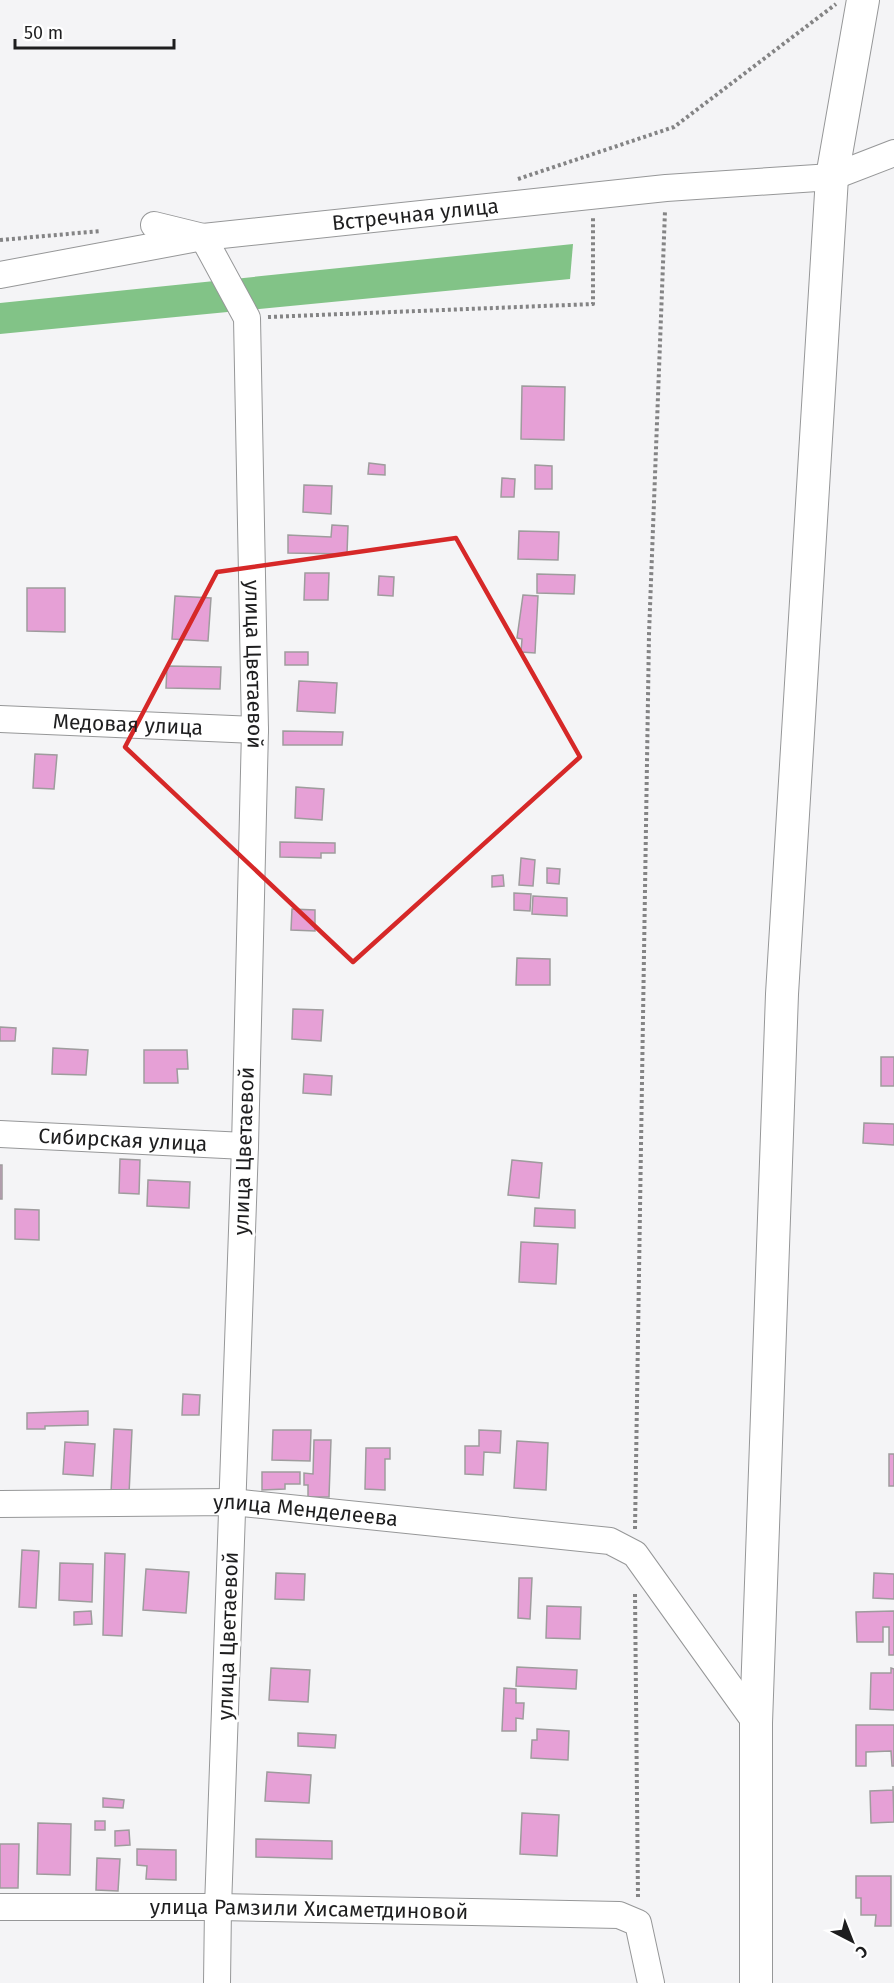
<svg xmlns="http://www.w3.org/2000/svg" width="894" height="1983" viewBox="0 0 894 1983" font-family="'Fira Sans',sans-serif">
<rect width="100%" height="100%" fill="#f4f4f6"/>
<path fill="#82c387" d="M573,244L570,279L0,334V303Z"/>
<g fill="#e6a0d6" stroke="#9e9c9d" stroke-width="1.5">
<path d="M522,386L565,387L564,440L521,439Z"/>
<path d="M369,463L385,465V475L368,474Z"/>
<path d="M535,465L552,466V489H535Z"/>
<path d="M502,478L515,479L514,497H501Z"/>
<path d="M304,485L332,486L331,514L303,512Z"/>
<path d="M332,525L348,526L347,554L288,553V535L331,537Z"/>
<path d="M519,531L559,532L558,560L518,559Z"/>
<path d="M305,573H329L328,600H304Z"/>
<path d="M537,574L575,575L574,594L537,593Z"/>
<path d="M379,576L394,577L393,596L378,595Z"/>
<path d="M27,588H65V632L27,631Z"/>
<path d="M523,595L538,596L535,653L521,652L522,639L517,638Z"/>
<path d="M175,596L211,598L208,641L172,639Z"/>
<rect x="285" y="652" width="23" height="13"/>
<path d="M167,666L221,667L220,689L166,688Z"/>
<path d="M299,681L337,683L335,713L297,711Z"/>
<path d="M283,731L343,732L342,745H283Z"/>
<path d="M35,754L57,755L54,789L33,788Z"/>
<path d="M296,787L324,789L322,820L295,818Z"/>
<path d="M280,842L335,843V853H321V858L280,857Z"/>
<path d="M521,858L535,860L533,886L519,885Z"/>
<path d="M547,868L560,869L559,884L547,883Z"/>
<path d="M503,875L504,886L492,887V876Z"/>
<path d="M514,893L531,894L530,911L514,910Z"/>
<path d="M533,896L567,898V916L532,914Z"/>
<path d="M292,909L315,910V931L291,930Z"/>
<path d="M517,958L550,959V985H516Z"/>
<path d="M293,1009L323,1010L321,1041L292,1039Z"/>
<path d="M0,1027L16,1028L15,1041H0Z"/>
<path d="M53,1048L88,1050L86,1075L52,1074Z"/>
<path d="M144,1050H187L188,1069H177L178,1083H144Z"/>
<rect x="881" y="1057" width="13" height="29"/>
<path d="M304,1074L332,1076L331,1095L303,1093Z"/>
<path d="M864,1123L894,1124V1145L863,1143Z"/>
<path d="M120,1159L140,1160L139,1194L119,1193Z"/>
<path d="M512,1160L542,1163L539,1198L508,1195Z"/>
<rect x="0" y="1165" width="2" height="34"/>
<path d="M148,1180L190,1182L189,1208L147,1206Z"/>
<path d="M535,1208L575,1210V1228L534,1226Z"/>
<path d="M15,1209L39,1210V1240L15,1239Z"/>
<path d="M521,1242L558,1244L556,1284L519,1282Z"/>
<path d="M183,1394L200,1395L199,1415H182Z"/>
<path d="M88,1411V1425L45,1426V1429H27V1413Z"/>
<path d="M114,1429L132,1430L129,1494L111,1493Z"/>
<path d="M273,1430H311L310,1461L272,1460Z"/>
<path d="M479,1430L501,1431L500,1453L484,1452L483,1475L465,1474V1446H479Z"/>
<path d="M314,1440H331L329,1497H308V1485H304V1473L313,1474Z"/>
<path d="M517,1441L548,1443L546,1490L514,1488Z"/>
<path d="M65,1442L95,1444L93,1476L63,1474Z"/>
<path d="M366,1448H390V1459H385V1490L365,1489Z"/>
<rect x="889" y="1454" width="5" height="32"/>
<path d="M262,1472H300V1484H285V1489L262,1490Z"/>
<path d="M22,1550L39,1551L36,1608L19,1607Z"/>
<path d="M105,1553L125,1554L122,1636L103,1635Z"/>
<path d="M60,1563L93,1564L92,1602L59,1600Z"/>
<path d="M146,1569L189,1572L186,1613L143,1610Z"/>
<path d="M276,1573L305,1574L304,1600L275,1599Z"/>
<path d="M874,1573L894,1574V1599L873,1598Z"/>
<path d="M519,1578H532L530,1619L518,1618Z"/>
<path d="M547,1606L581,1607L580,1639L546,1638Z"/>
<path d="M91,1611L92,1624L74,1625V1612Z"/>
<path d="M894,1611V1655H889V1627H883V1642H857L856,1612Z"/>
<path d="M517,1667L577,1670L576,1689L516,1686Z"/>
<path d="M271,1668L310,1670L308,1702L269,1700Z"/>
<path d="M891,1668L894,1669V1710L870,1709L871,1673H891Z"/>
<path d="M504,1688L516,1689V1703H524L523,1719L516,1718V1731H502Z"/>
<path d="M856,1725H894V1766H892L891,1751L866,1752V1766H856Z"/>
<path d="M537,1729L569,1731L568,1760L531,1758L532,1740H537Z"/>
<path d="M298,1733L336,1735L335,1748L298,1746Z"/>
<path d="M267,1772L311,1775L309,1803L265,1801Z"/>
<path d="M893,1786L894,1822L871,1823L870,1791L893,1790Z"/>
<path d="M103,1798L124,1800L123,1808L103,1807Z"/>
<path d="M522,1813L559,1815L557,1856L520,1854Z"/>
<rect x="95" y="1821" width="10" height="9"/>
<path d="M38,1823L71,1824L70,1875L37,1874Z"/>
<path d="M129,1830L130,1845L115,1846V1831Z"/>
<path d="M256,1839L332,1841V1859L256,1857Z"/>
<path d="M0,1844H19L18,1888H0Z"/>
<path d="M137,1849L176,1850V1880L146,1879L147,1866L137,1865Z"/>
<path d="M97,1858L120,1859L118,1891L96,1890Z"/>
<path d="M856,1876H891V1926H875L876,1915H861V1898H856Z"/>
</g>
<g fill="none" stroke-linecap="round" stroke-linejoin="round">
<g stroke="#969798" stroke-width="28">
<g id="minor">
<path id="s1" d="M154,225L203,237L247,318L255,730L245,1146L218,1907L217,1983"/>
<path id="s2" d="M0,275L203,237L666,188L832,177L894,153"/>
<path id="s3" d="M0,719L255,730"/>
<path id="s4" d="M0,1134L245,1146"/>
<path id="s5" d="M0,1504L232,1502L610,1541L635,1554L756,1723"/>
<path id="s6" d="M0,1907H218L619,1915L638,1923L651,1983"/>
</g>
</g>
<g stroke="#969798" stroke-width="34">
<path id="tertiary" d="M756,1983V1723L782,994L832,177L863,0"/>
</g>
<g stroke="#848485" stroke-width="4" stroke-dasharray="3 3" stroke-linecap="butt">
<path d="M518,179L674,127L836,4"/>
<path d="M0,240L101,231"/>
<path d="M268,317L593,304V217"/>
<path d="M635,1529L649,634L665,211"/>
<path d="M635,1594L638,1898"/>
</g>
<use href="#minor" stroke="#fff" stroke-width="26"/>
<use href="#tertiary" stroke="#fff" stroke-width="32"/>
</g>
<path fill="none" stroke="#d62828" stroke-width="4.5" stroke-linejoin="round" d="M456,538L580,757L353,962L125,747L217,572Z"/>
<g text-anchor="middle" stroke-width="6" stroke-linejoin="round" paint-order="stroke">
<g font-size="21" fill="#1e1e1f" stroke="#fff">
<text dy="7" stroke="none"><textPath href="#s2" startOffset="420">Встречная улица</textPath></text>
<text dy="7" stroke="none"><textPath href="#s1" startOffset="489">улица Цветаевой</textPath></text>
<text dy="7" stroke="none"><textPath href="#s3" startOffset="128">Медовая улица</textPath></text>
<text dy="7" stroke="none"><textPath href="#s4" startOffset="123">Сибирская улица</textPath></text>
<text transform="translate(244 1151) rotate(-88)" y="7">улица Цветаевой</text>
<text dy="7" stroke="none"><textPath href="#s5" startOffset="306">улица Менделеева</textPath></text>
<text transform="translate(228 1636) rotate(-88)" y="7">улица Цветаевой</text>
<text dy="7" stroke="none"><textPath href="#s6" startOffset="309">улица Рамзили Хисаметдиновой</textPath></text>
</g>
</g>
<g transform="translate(852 1941) rotate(138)" stroke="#ffffff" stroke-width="4.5" paint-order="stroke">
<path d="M0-4.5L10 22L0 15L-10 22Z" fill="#1e1e1f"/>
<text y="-9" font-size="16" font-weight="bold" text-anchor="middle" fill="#1e1e1f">С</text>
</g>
<path d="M15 39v9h159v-9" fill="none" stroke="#1e1e1f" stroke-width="3"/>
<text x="24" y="39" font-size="18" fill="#1e1e1f" stroke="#ffffff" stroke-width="4.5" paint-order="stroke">50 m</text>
</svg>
